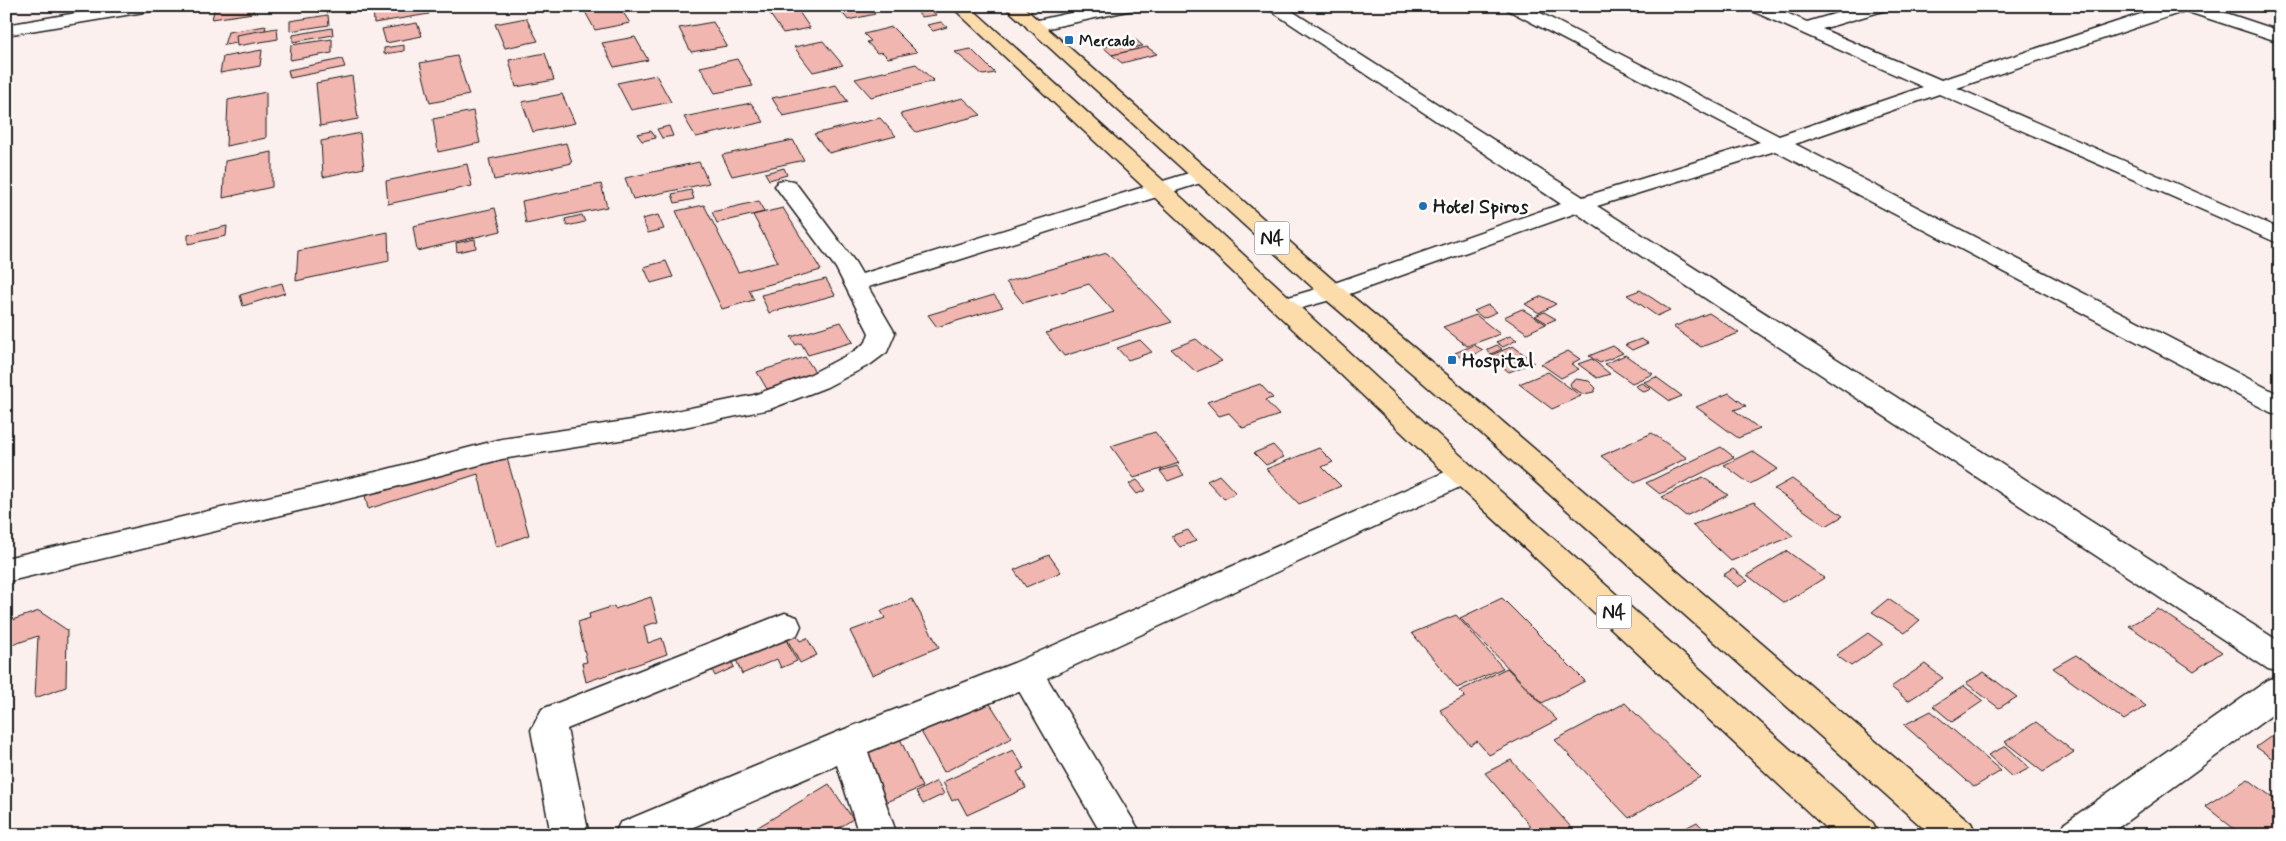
<svg xmlns="http://www.w3.org/2000/svg" width="2286" height="841" viewBox="0 0 2286 841" font-family="Mynerve,sans-serif">
<rect width="100%" height="100%" fill="#fcf0ef"/>
<filter id="ink" filterUnits="userSpaceOnUse"><feTurbulence type="fractalNoise" baseFrequency=".02" numOctaves="2"/><feDisplacementMap in="SourceGraphic" scale="10" xChannelSelector="R" yChannelSelector="G"/><feConvolveMatrix kernelMatrix="1 2 1 2 8 2 1 2 1" color-interpolation-filters="sRGB"/></filter>
<g filter="url(#ink)">
<g fill="#f1b6af" stroke="#1c1c1c">
<path d="M222,6H254L253,13L212,19L215,7Z"/>
<path d="M373,6H427L429,14L374,23Z"/>
<path d="M594,6H619L630,23L595,30L583,8Z"/>
<path d="M788,6H795L810,28L783,33L767,10Z"/>
<path d="M837,6H868L875,14L848,20Z"/>
<path d="M932,10L936,15L921,17L918,13Z"/>
<path d="M328,15L329,25L290,31V21Z"/>
<path d="M526,18L538,41L505,48L495,24Z"/>
<path d="M713,22L727,46L691,52L679,28Z"/>
<path d="M941,22L947,27L933,31L927,25Z"/>
<path d="M417,23L422,36L386,43L382,29Z"/>
<path d="M266,26L263,39L224,45L228,32Z"/>
<path d="M892,27L917,52L888,58L882,52L877,53L867,42L871,41L864,34Z"/>
<path d="M277,28L278,39L237,46L236,35Z"/>
<path d="M332,28L333,35L293,42V35Z"/>
<path d="M635,37L648,60L614,67L602,43Z"/>
<path d="M332,39V53L290,60L291,45Z"/>
<path d="M1136,40L1143,46L1136,47L1138,49L1112,55L1103,47Z"/>
<path d="M823,41L843,65L813,72L794,47Z"/>
<path d="M404,45V51L384,54V48Z"/>
<path d="M1147,47L1157,54L1122,63L1112,55Z"/>
<path d="M971,49L995,73L983,75L955,52Z"/>
<path d="M262,50L260,66L220,73L223,57Z"/>
<path d="M545,53L554,80L516,87L509,60Z"/>
<path d="M457,56L469,95L430,103L420,63Z"/>
<path d="M342,59L345,67L290,78L288,70Z"/>
<path d="M737,59L753,86L715,93L700,67Z"/>
<path d="M916,64L934,81L871,97L855,79Z"/>
<path d="M656,75L671,102L631,110L617,83Z"/>
<path d="M352,76L358,119L320,126L316,83Z"/>
<path d="M836,85L848,102L783,116L772,98Z"/>
<path d="M266,92V138L226,146L228,100Z"/>
<path d="M562,94L575,123L533,132L522,102Z"/>
<path d="M963,98L981,115L916,132L900,114Z"/>
<path d="M751,103L764,122L696,137L684,117Z"/>
<path d="M473,111L480,143L438,152L433,119Z"/>
<path d="M880,118L896,136L829,153L814,134Z"/>
<path d="M669,126L673,136L662,138L657,129Z"/>
<path d="M651,131L656,138L642,141L637,134Z"/>
<path d="M360,133L364,168L323,177L321,141Z"/>
<path d="M793,140L804,160L732,176L722,155Z"/>
<path d="M566,143L572,163L494,180L489,159Z"/>
<path d="M272,152V187L223,198L225,161Z"/>
<path d="M699,162L709,183L633,199L625,178Z"/>
<path d="M467,164L472,186L388,204L386,181Z"/>
<path d="M784,168L787,175L769,180L765,173Z"/>
<path d="M601,184L607,207L526,224L522,201Z"/>
<path d="M691,190L694,199L675,203L672,194Z"/>
<path d="M759,201L764,212L717,223L712,212Z"/>
<path d="M704,205L738,272L778,262L753,215L783,208L821,270L749,290L754,300L722,309L676,211Z"/>
<path d="M495,208L501,231L417,251L413,226Z"/>
<path d="M582,215L585,222L567,226L565,219Z"/>
<path d="M658,215L664,229L648,233L642,219Z"/>
<path d="M227,226L226,236L188,244V235Z"/>
<path d="M388,232L389,261L296,281L298,251Z"/>
<path d="M475,239L476,248L457,252L456,243Z"/>
<path d="M1107,253L1172,322L1064,356L1046,333L1114,312L1089,284L1023,303L1006,282Z"/>
<path d="M666,261L673,277L651,283L644,267Z"/>
<path d="M826,279L835,295L769,313L761,295Z"/>
<path d="M282,283L285,293L243,306L240,295Z"/>
<path d="M1640,290L1670,310L1657,316L1627,295Z"/>
<path d="M994,295L1003,307L937,327L928,315Z"/>
<path d="M1542,296L1556,304L1539,313L1525,304Z"/>
<path d="M1488,305L1497,312L1483,318L1474,311Z"/>
<path d="M1522,309L1546,324L1527,333L1504,317Z"/>
<path d="M1544,312L1556,319L1547,323L1535,316Z"/>
<path d="M1709,313L1739,333L1701,347L1673,327Z"/>
<path d="M1476,315L1500,334L1467,346L1443,327Z"/>
<path d="M841,322L853,342L808,355L801,343L796,345L791,337Z"/>
<path d="M1510,336L1517,340L1503,347L1496,342Z"/>
<path d="M1196,339L1222,361L1196,372L1171,349Z"/>
<path d="M1641,339L1648,343L1632,350L1625,345Z"/>
<path d="M1140,340L1152,352L1128,360L1117,348Z"/>
<path d="M1474,345L1483,350L1464,360L1455,353Z"/>
<path d="M1497,345L1502,349L1491,354L1486,350Z"/>
<path d="M1513,346L1534,362L1509,372L1489,356Z"/>
<path d="M1613,346L1623,353L1600,363L1589,356Z"/>
<path d="M1568,351L1580,359L1571,364L1579,369L1561,378L1541,364Z"/>
<path d="M1625,355L1653,374L1632,383L1605,364Z"/>
<path d="M805,357L816,373L767,389L757,372Z"/>
<path d="M1592,359L1610,374L1597,378L1578,364Z"/>
<path d="M1548,372L1581,396L1552,409L1519,384Z"/>
<path d="M1656,377L1682,396L1670,401L1644,382Z"/>
<path d="M1576,379L1589,381L1596,388L1594,392L1583,394L1572,388L1570,384L1572,381Z"/>
<path d="M1642,383L1651,389L1644,392L1635,386Z"/>
<path d="M1260,384L1273,398L1265,400L1279,415L1243,428L1229,413L1219,416L1207,402Z"/>
<path d="M1729,393L1746,406L1734,410L1760,429L1738,438L1696,407Z"/>
<path d="M1155,432L1179,463L1134,478L1111,446Z"/>
<path d="M1652,433L1687,458L1635,483L1601,456Z"/>
<path d="M1273,445L1284,457L1266,465L1254,453Z"/>
<path d="M1721,447L1734,457L1660,494L1646,483Z"/>
<path d="M1319,448L1333,462L1322,467L1341,486L1299,504L1266,469Z"/>
<path d="M505,451L529,535L496,547L478,474L368,509L365,495Z"/>
<path d="M1752,451L1778,469L1750,484L1724,465Z"/>
<path d="M1177,466L1184,475L1168,481L1160,471Z"/>
<path d="M1219,475L1236,493L1224,499L1207,481Z"/>
<path d="M1703,477L1728,495L1686,516L1662,497Z"/>
<path d="M1792,479L1843,516L1826,526L1774,489Z"/>
<path d="M1137,480L1146,490L1137,494L1129,484Z"/>
<path d="M1754,502L1793,536L1731,561L1692,525Z"/>
<path d="M1188,530L1196,541L1180,547L1171,536Z"/>
<path d="M1787,551L1824,578L1784,603L1747,575Z"/>
<path d="M1049,555L1061,572L1026,587L1014,570Z"/>
<path d="M1733,569L1748,581L1738,587L1723,575Z"/>
<path d="M651,597L658,622L644,626L648,643L662,638L667,654L586,682L582,663L587,662L578,622L590,618L589,614L614,606L615,609Z"/>
<path d="M1502,598L1585,681L1542,703L1460,618Z"/>
<path d="M912,599L939,647L872,675L850,631L885,618L881,611Z"/>
<path d="M1888,599L1920,620L1905,633L1872,612Z"/>
<path d="M2158,609L2222,652L2194,671L2129,626Z"/>
<path d="M39,611L67,630L66,687L35,698L38,636L6,647V622Z"/>
<path d="M1456,615L1503,668L1457,688L1412,633Z"/>
<path d="M781,630L797,661L781,668L777,659L742,674L732,650Z"/>
<path d="M1868,633L1883,644L1851,666L1836,655Z"/>
<path d="M796,635L800,641L807,638L817,655L800,663L787,639Z"/>
<path d="M727,653L734,667L715,676L708,662Z"/>
<path d="M2076,655L2146,706L2124,720L2053,668Z"/>
<path d="M1925,664L1943,678L1908,701L1891,687Z"/>
<path d="M1507,668L1557,720L1489,755L1477,741L1470,745L1440,710L1465,697L1459,691Z"/>
<path d="M1984,672L2017,697L1999,708L1966,683Z"/>
<path d="M1964,686L1983,701L1952,722L1933,706Z"/>
<path d="M987,699L1012,738L944,772L920,730Z"/>
<path d="M1625,703L1700,777L1629,818L1555,740Z"/>
<path d="M1931,711L2001,771L1974,787L1904,725Z"/>
<path d="M2036,722L2074,752L2043,772L2005,742Z"/>
<path d="M2280,730V764L2256,747Z"/>
<path d="M897,732L922,787L887,802L863,746Z"/>
<path d="M2006,746L2030,768L2012,777L1988,755Z"/>
<path d="M1013,750L1024,768L1017,772L1026,788L967,815L958,798L952,801L943,782Z"/>
<path d="M1511,760L1578,835H1538L1485,773Z"/>
<path d="M2248,779L2280,803V835H2242L2205,806Z"/>
<path d="M937,781L944,794L923,804L916,792Z"/>
<path d="M829,784L853,819L828,835H745Z"/>
<path d="M1697,822L1709,835H1672Z"/>
</g>
<g fill="none" stroke-linecap="round" stroke-linejoin="round">
<g stroke="#1c1c1c" stroke-width="3">
<g id="minor">
<path d="M118,6H158L156,10L6,35V25Z"/>
<path d="M1102,6H1134L1132,10L1035,31L1029,30L1026,26L1029,22Z"/>
<path d="M1264,6H1284L1583,197L1760,142L1508,10L1506,6H1527L1779,136L1923,87L1750,10L1748,6H1771L1807,22L1861,6H1888L1886,10L1822,29L1941,80L2165,6H2205L2280,31V42L2185,11L1957,88L2280,229V244L1939,94L1795,144L2280,395V415L2270,412L1775,151L1597,206L2280,642V672L2268,669L1576,213L1341,297L1284,313L1275,311L1272,306L1275,301L1323,287L1561,204Z"/>
<path d="M1202,169L1210,170L1213,175L1210,180L924,271L868,287L895,333L887,352L871,364L827,387L770,409L632,438L502,459L380,491L6,582V558L380,471L502,439L632,420L754,395L809,375L853,352L866,342L869,333L836,268L775,186L778,181L786,180L794,181L855,262L862,274Z"/>
<path d="M1463,464L1473,467L1477,474L1473,481L1047,678L1142,835H1102L1019,691L868,752L897,835H859L837,765L675,835H614L620,823L835,733L1014,663Z"/>
<path d="M785,613L797,617L801,626L797,635L567,729L589,835H551L531,730L542,709Z"/>
</g>
</g>
<g stroke="#1c1c1c" stroke-width="3">
<path id="tertiary" d="M2280,676V709L2108,835H2059L2065,823L2268,680Z"/>
</g>
<g stroke="#1c1c1c" stroke-width="3">
<g id="trunk">
<path d="M951,6H969L1168,185L1473,467L1873,823L1879,835H1833L1453,481L1152,195Z"/>
<path d="M1004,6H1022L1341,287L1483,405L1971,823L1977,835H1931L1463,417L1323,297Z"/>
</g>
</g>
<use href="#minor" fill="#fff" fill-rule="evenodd"/>
<use href="#tertiary" fill="#fff" fill-rule="evenodd"/>
<use href="#trunk" fill="#fddcac" fill-rule="evenodd"/>
</g>
</g>
<g fill="#1f6fb2" stroke="#fff" stroke-width="2">
<rect x="1064" y="35" width="10" height="10" rx="2.5"/>
<circle cx="1423" cy="206" r="5"/>
<rect x="1447" y="355" width="10" height="10" rx="2.5"/>
</g>
<g text-anchor="middle" stroke-width="5" stroke-linejoin="round" paint-order="stroke">
<g font-size="16" font-weight="bold" fill="#1c1c1c" stroke="#fff" text-anchor="start">
<text x="1079" y="46">Mercado</text>
</g>
<g fill="#fff" stroke="#606060" stroke-width="1">
<rect x="1254.5" y="221.5" width="35" height="33" rx="4"/>
<rect x="1596.5" y="595.5" width="35" height="33" rx="4"/>
</g>
<g font-size="19" font-weight="bold" fill="#1c1c1c">
<text x="1272" y="245">N4</text>
<text x="1614" y="619">N4</text>
</g>
<g font-size="20" font-weight="bold" fill="#1c1c1c" stroke="#fff" text-anchor="start">
<text x="1433" y="213">Hotel Spiros</text>
<text x="1462" y="367">Hospital</text>
</g>
</g>
<rect width="2286" height="841" fill="none" stroke="#fff" stroke-width="25"/>
<rect x="12" y="12" width="2261" height="816" fill="none" stroke="#1c1c1c" stroke-width="2" filter="url(#ink)"/>
</svg>
